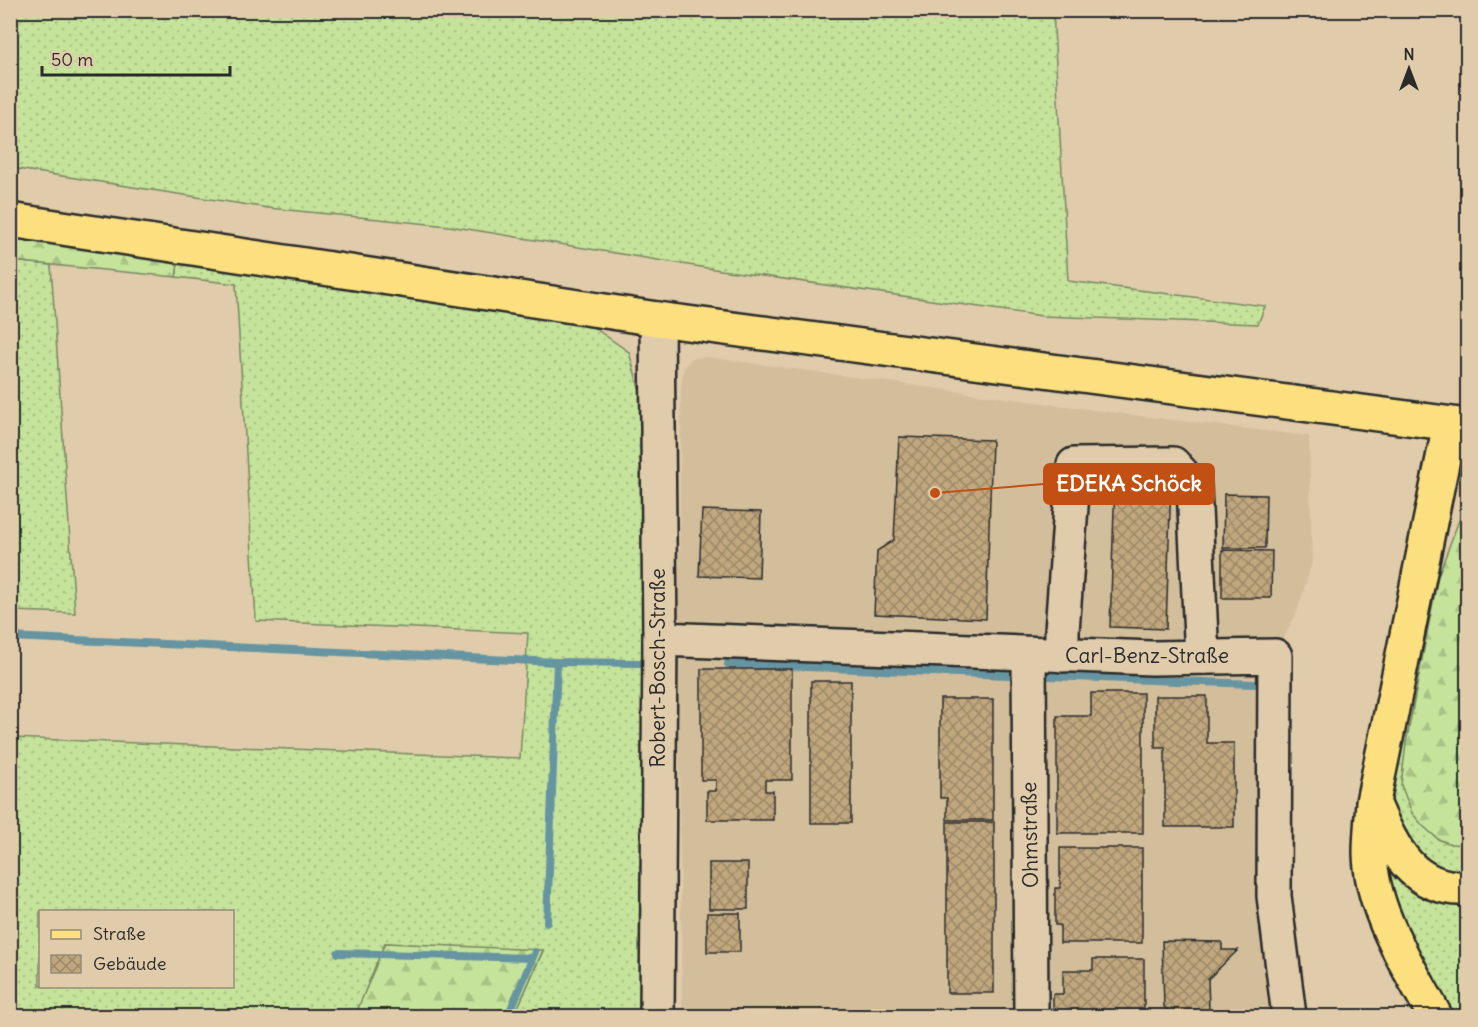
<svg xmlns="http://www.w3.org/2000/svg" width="1478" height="1027" viewBox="0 0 1478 1027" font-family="Delius,sans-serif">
<defs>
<pattern id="grass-dots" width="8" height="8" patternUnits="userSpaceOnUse" patternTransform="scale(1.5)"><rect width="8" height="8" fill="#c5e39a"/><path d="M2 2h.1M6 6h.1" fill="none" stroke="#a9c385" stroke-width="1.8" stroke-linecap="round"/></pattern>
<pattern id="forest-firs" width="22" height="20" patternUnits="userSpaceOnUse" patternTransform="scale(1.5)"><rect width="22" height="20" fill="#c5e39a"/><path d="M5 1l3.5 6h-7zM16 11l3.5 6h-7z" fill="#a9c385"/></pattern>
<pattern id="building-cross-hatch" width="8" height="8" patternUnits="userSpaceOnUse" patternTransform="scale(1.5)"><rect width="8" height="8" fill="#c0a77e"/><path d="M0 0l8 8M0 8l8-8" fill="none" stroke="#9c8867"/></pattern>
</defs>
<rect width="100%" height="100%" fill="#e0ccab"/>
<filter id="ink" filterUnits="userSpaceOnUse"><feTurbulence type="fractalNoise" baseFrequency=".0167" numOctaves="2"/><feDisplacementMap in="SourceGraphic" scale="12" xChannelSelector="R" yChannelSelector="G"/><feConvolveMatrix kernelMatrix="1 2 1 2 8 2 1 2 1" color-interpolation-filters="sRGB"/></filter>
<g filter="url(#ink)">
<path fill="#d3be9c" d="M708,357L1124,414L1309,436L1312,563L1297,612L1263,677L1272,1002L1267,1016H682L678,674L681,386L684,368L692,358Z"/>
<g fill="url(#grass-dots)" stroke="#788762" stroke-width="1.5" fill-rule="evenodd">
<path d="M10,11H1053L1068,281L1265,306L1258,324L1042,316L707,268L449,226L268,208L11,168Z"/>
<path d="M179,257L590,325L629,352L642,399L645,638L641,1016H514L543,951L385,943L355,1016H11V738L520,758L528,633L256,621L236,284L176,277ZM40,912H232V986H40Z"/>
<path d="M11,261L51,265L75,613L11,611Z"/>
<path d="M1438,576L1406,743L1412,813L1438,839L1451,844H1467V875L1434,870L1401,838L1392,811L1390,790L1418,651Z"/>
<path d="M1385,863L1467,899V1016H1447L1401,925Z"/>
</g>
<g fill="url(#forest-firs)" stroke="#788762" stroke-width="1.5">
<path d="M11,234L179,257L176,277L11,261Z"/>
<path d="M1467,499L1468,844L1466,845L1451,844L1438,839L1423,826L1412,813L1401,785L1406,743L1438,576Z"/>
<path d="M385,943L543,950L514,1016H355Z"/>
</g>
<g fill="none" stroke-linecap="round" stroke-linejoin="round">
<g stroke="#6695a1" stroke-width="8">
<path d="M10,637L557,662"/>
<path d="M728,664L1008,675"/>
<path d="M1049,676L1254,684"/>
<path d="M547,922L557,662L639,663"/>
<path d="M338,953L532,958"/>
<path d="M508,1016L535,952"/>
</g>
</g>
<g fill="url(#building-cross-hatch)" stroke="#2b2b2b" stroke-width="1.5">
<path d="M899,437L992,440L986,619L874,614L877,551L894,540Z"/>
<path d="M1115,480L1171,482L1166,629L1110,627Z"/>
<path d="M1224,494L1266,495L1265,548H1223Z"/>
<path d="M702,510L761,512L759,578L699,576Z"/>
<path d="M1222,550L1272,551L1271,598H1222Z"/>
<path d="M701,669H792V780H765V791H773V820H707V791H716V780H701Z"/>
<rect x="811" y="681" width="40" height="142"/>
<path d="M1091,693H1143V833H1057V716H1091Z"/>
<path d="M1155,696H1207V743H1234V827H1165V748H1155Z"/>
<path d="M940,699H993V820H947V798H940Z"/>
<rect x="947" y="822" width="47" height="171"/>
<path d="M1060,848H1142V943H1060V925H1055V888H1060Z"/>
<rect x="709" y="863" width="39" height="46"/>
<rect x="707" y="913" width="33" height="39"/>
<path d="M1162,941L1222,942V950H1238L1208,979L1209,1009L1201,1016H1170V1012L1164,1007Z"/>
<path d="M1093,959H1144V1016H1053V994H1063V970H1093Z"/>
</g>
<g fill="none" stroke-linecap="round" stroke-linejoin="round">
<g stroke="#2b2b2b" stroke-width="38">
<g id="minor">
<path d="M657,319L660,639L657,1016"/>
<path d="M660,639L1152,658L1275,656L1274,896L1289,1016"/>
<path d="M1029,654L1031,1016"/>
<path d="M1062,655V631L1074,465L1173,464L1194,487L1201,638L1204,657"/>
</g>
</g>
<g stroke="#2b2b2b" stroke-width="38">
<path id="major" d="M10,220L657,319L1468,426"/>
</g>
<g stroke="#2b2b2b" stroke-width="38">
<g id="highway">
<path d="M1375,807C1393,849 1413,891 1468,888"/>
<path d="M1435,1016C1409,967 1371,911 1370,853C1370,836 1372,819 1373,802L1450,424"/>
</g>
</g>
<use href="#minor" stroke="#e0ccab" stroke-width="33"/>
<use href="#major" stroke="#fce080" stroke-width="33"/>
<use href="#highway" stroke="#fce080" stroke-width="33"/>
</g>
</g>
<g text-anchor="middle" stroke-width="5" stroke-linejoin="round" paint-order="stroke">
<g font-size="21" fill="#2b2b2b" stroke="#e0ccab">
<text x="1147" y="663">Carl-Benz-Straße</text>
<text transform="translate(658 668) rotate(-90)" y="7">Robert-Bosch-Straße</text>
<text transform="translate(1030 835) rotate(-91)" y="7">Ohmstraße</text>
</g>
</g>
<path fill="none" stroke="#c25012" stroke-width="2" d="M935 493L1044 484"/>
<circle fill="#c25012" stroke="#e0ccab" stroke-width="2" cx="935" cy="493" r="6"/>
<rect fill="#c25012" stroke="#c25012" stroke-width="2" x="1044" y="464" width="170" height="40" rx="6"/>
<g font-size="22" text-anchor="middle" font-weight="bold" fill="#fff">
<text x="1129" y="491">EDEKA Schöck</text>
</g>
<rect width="1478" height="1027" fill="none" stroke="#e0ccab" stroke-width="36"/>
<rect x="18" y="18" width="1442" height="991" fill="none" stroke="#2b2b2b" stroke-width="2" filter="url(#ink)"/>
<rect x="39" y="910" width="195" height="78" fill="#e0ccab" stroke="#988c78" stroke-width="1.5"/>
<rect x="51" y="930" width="30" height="9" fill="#fce080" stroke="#988c78" stroke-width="1.5"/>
<text x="93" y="940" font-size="18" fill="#2b2b2b">Straße</text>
<rect x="51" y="955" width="30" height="18" fill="url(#building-cross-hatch)" stroke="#988c78" stroke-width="1.5"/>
<text x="93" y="970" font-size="18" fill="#2b2b2b">Gebäude</text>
<g transform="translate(1409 69)" stroke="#e0ccab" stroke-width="4.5" paint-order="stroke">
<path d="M0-4.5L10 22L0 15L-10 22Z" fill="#2b2b2b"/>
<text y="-9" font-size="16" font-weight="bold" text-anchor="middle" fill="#2b2b2b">N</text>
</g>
<path d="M42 66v9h188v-9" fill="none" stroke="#2b2b2b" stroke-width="3"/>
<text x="51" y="66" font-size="18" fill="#2b2b2b" stroke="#e0ccab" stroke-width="4.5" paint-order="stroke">50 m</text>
</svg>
